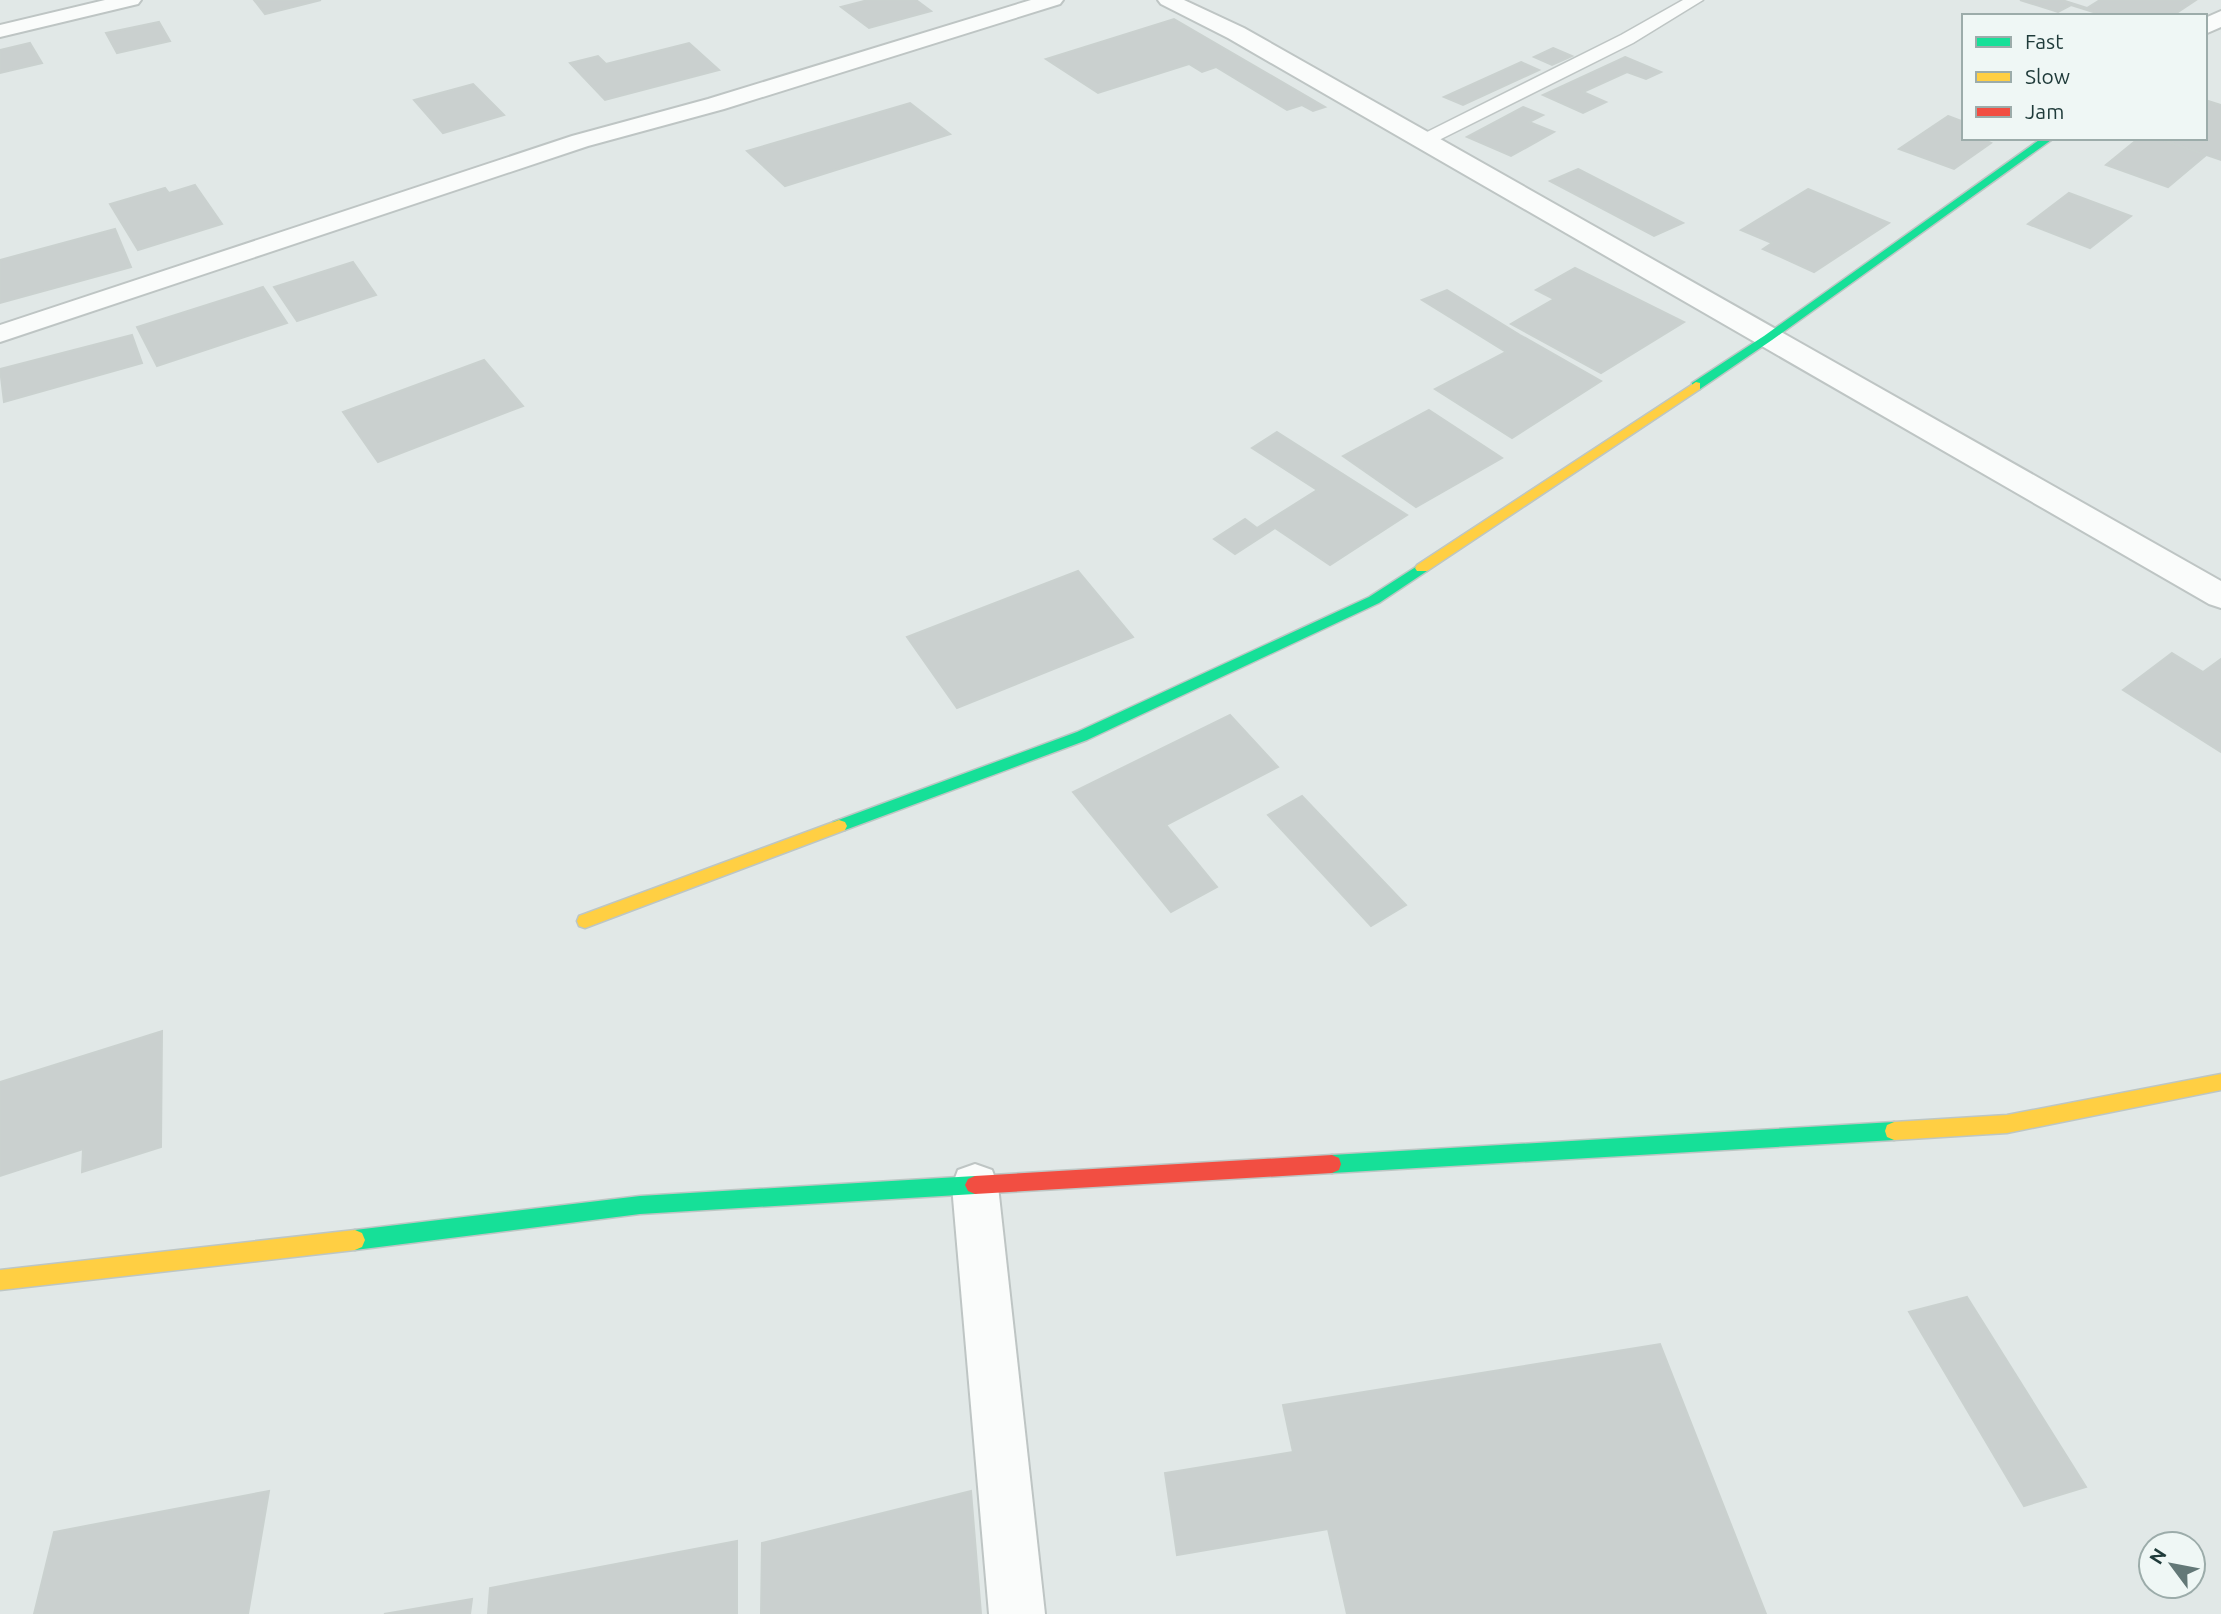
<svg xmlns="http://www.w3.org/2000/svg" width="2221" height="1614" viewBox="0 0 2221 1614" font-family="Ubuntu,sans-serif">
<rect width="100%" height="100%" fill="#e1e8e7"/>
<g fill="#cad0cf" stroke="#cad1cf" stroke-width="2">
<path d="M254,0H321L265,14Z"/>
<path d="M868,0H916L931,11L869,28L841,7Z"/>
<path d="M2020,0H2062L2087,8L2100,0H2196L2172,16H2106L2071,5L2058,12Z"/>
<path d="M1174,19L1325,107L1313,111L1302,105L1287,110L1216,67L1202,72L1189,64L1098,93L1046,59Z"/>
<path d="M159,22L170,41L117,53L106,33Z"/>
<path d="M30,43L42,63L0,73V50Z"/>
<path d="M689,43L719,70L605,100L570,63L598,56L606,64Z"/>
<path d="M1553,48L1572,56L1552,65L1534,57Z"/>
<path d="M1625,57L1661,72L1646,79L1627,72L1583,92L1606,102L1583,113L1543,95Z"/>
<path d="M1521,62L1539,70L1463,105L1444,97Z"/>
<path d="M473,84L504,115L443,133L414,100Z"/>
<path d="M2205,100L2221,105V160L2157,138H2205Z"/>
<path d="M910,103L950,134L785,186L747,151Z"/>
<path d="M1523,107L1543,115L1529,122L1554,132L1511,156L1467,137Z"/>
<path d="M1948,116L1964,122V138H1980L1991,143L1954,169L1899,149Z"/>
<path d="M2139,138H2157L2206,155L2168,187L2106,165Z"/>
<path d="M1578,169L1683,223L1654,236L1550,181Z"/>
<path d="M195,185L222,224L138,250L110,204L165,188L169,193Z"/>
<path d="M1808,189L1889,223L1814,272L1763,249L1772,243L1741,230Z"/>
<path d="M2069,193L2131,216L2090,248L2028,224Z"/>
<path d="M115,229L131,267L0,303V260Z"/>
<path d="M353,262L376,295L297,321L274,287Z"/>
<path d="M1575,268L1684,322L1601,373L1511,324L1554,299L1536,290Z"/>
<path d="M263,287L287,323L157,366L137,327Z"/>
<path d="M1447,290L1520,335L1601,381L1512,438L1435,389L1506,352L1422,300Z"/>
<path d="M132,335L142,363L4,402L0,369Z"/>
<path d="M484,360L523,406L378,462L343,412Z"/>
<path d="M1429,410L1502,458L1416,507L1343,456Z"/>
<path d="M1277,432L1407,515L1330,565L1275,528L1235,554L1214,539L1245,519L1257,528L1317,490L1252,448Z"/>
<path d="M1078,571L1133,637L957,708L907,637Z"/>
<path d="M2172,653L2203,672L2221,659V752L2123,690Z"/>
<path d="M1230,715L1278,767L1166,825L1217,887L1171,912L1073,792Z"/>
<path d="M1302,796L1406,905L1371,926L1268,815Z"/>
<path d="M162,1031L161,1147L82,1172L83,1149L0,1176V1082Z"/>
<path d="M1967,1297L2086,1487L2024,1506L1909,1312Z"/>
<path d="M1660,1344L1766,1614H1347L1328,1529L1177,1555L1165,1473L1293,1452L1283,1405Z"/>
<path d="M269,1491L248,1614H34L54,1532Z"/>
<path d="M971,1491L981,1614H761L762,1543Z"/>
<path d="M737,1541V1614H488L490,1588Z"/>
<path d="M472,1599L470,1614H384Z"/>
</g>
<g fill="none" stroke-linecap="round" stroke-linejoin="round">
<g stroke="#bec5c4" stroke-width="3">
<path id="lane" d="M1683,0H1703L1633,43L1431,144H1419L1416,140L1419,136L1621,35Z"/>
</g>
<g stroke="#bec5c4" stroke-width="4">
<g id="street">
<path d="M105,0H141L138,4L0,37V25Z"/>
<path d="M1031,0H1063L1060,4L724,109L588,146L0,342V325L572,136L708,99Z"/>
<path d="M1158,0H1184L1244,28L2221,581V608L2209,604L1228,38L1161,4Z"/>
<path d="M2221,11V27L2205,34V18Z"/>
<path d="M975,1164L992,1170L998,1186L1045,1614H989L952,1186L958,1170Z"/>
</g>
</g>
<g stroke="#bdc6c4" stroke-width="3">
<g id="fast">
<path d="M2042,138H2054L1772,340L1700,389H1692V383L1764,336Z"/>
<path d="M1422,563L1429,568L1427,571L1379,603L1087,740L845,830H833L831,826L833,822L1077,732L1369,597Z"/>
<path d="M1894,1122L1901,1125L1903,1131L1901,1137L1894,1140L1332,1173L1325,1170L1323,1164L1325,1158L1332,1155Z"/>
<path d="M975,1176L982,1179L985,1185L982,1191L975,1194L640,1214L355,1250L348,1247L345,1240L348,1233L355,1230L640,1196Z"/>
</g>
</g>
<g stroke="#bdc6c4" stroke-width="3">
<g id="slow">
<path d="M1696,382L1700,383V389L1427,571H1417L1415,568L1417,565Z"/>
<path d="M839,820L845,822L847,826L845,830L585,928L579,926L577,921L579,916Z"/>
<path d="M2221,1074V1090L2007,1133L1894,1140L1887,1137L1885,1131L1887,1125L1894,1122L2007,1115Z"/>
<path d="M355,1230L362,1233L365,1240L362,1247L355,1250L0,1290V1270Z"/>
</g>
</g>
<g stroke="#bdc6c4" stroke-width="3">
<path id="jam" d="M1332,1155L1339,1158L1341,1164L1339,1170L1332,1173L975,1194L968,1191L965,1185L968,1179L975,1176Z"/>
</g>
<use href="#lane" fill="#fafcfb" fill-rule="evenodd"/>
<use href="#street" fill="#fafcfb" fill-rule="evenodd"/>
<use href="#fast" fill="#16e098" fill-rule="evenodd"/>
<use href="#slow" fill="#ffcf43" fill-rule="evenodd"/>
<use href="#jam" fill="#f24e42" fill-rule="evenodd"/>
</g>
<rect x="1962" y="14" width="245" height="126" fill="#eff7f5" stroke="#9cacaa" stroke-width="2"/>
<rect x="1976" y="37" width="35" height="10" fill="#16e098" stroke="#9cacaa" stroke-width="2"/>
<text x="2025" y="49" font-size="21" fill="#1f3b3a">Fast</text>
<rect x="1976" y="72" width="35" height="10" fill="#ffcf43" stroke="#9cacaa" stroke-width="2"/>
<text x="2025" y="84" font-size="21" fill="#1f3b3a">Slow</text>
<rect x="1976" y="107" width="35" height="10" fill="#f24e42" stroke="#9cacaa" stroke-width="2"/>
<text x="2025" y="119" font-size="21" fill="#1f3b3a">Jam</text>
<g transform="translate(2172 1565) rotate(302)"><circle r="33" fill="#eff7f5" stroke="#9cacaa" stroke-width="2"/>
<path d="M0-5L12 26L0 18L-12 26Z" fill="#637877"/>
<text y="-10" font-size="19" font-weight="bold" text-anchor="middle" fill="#1f3b3a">N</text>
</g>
</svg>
